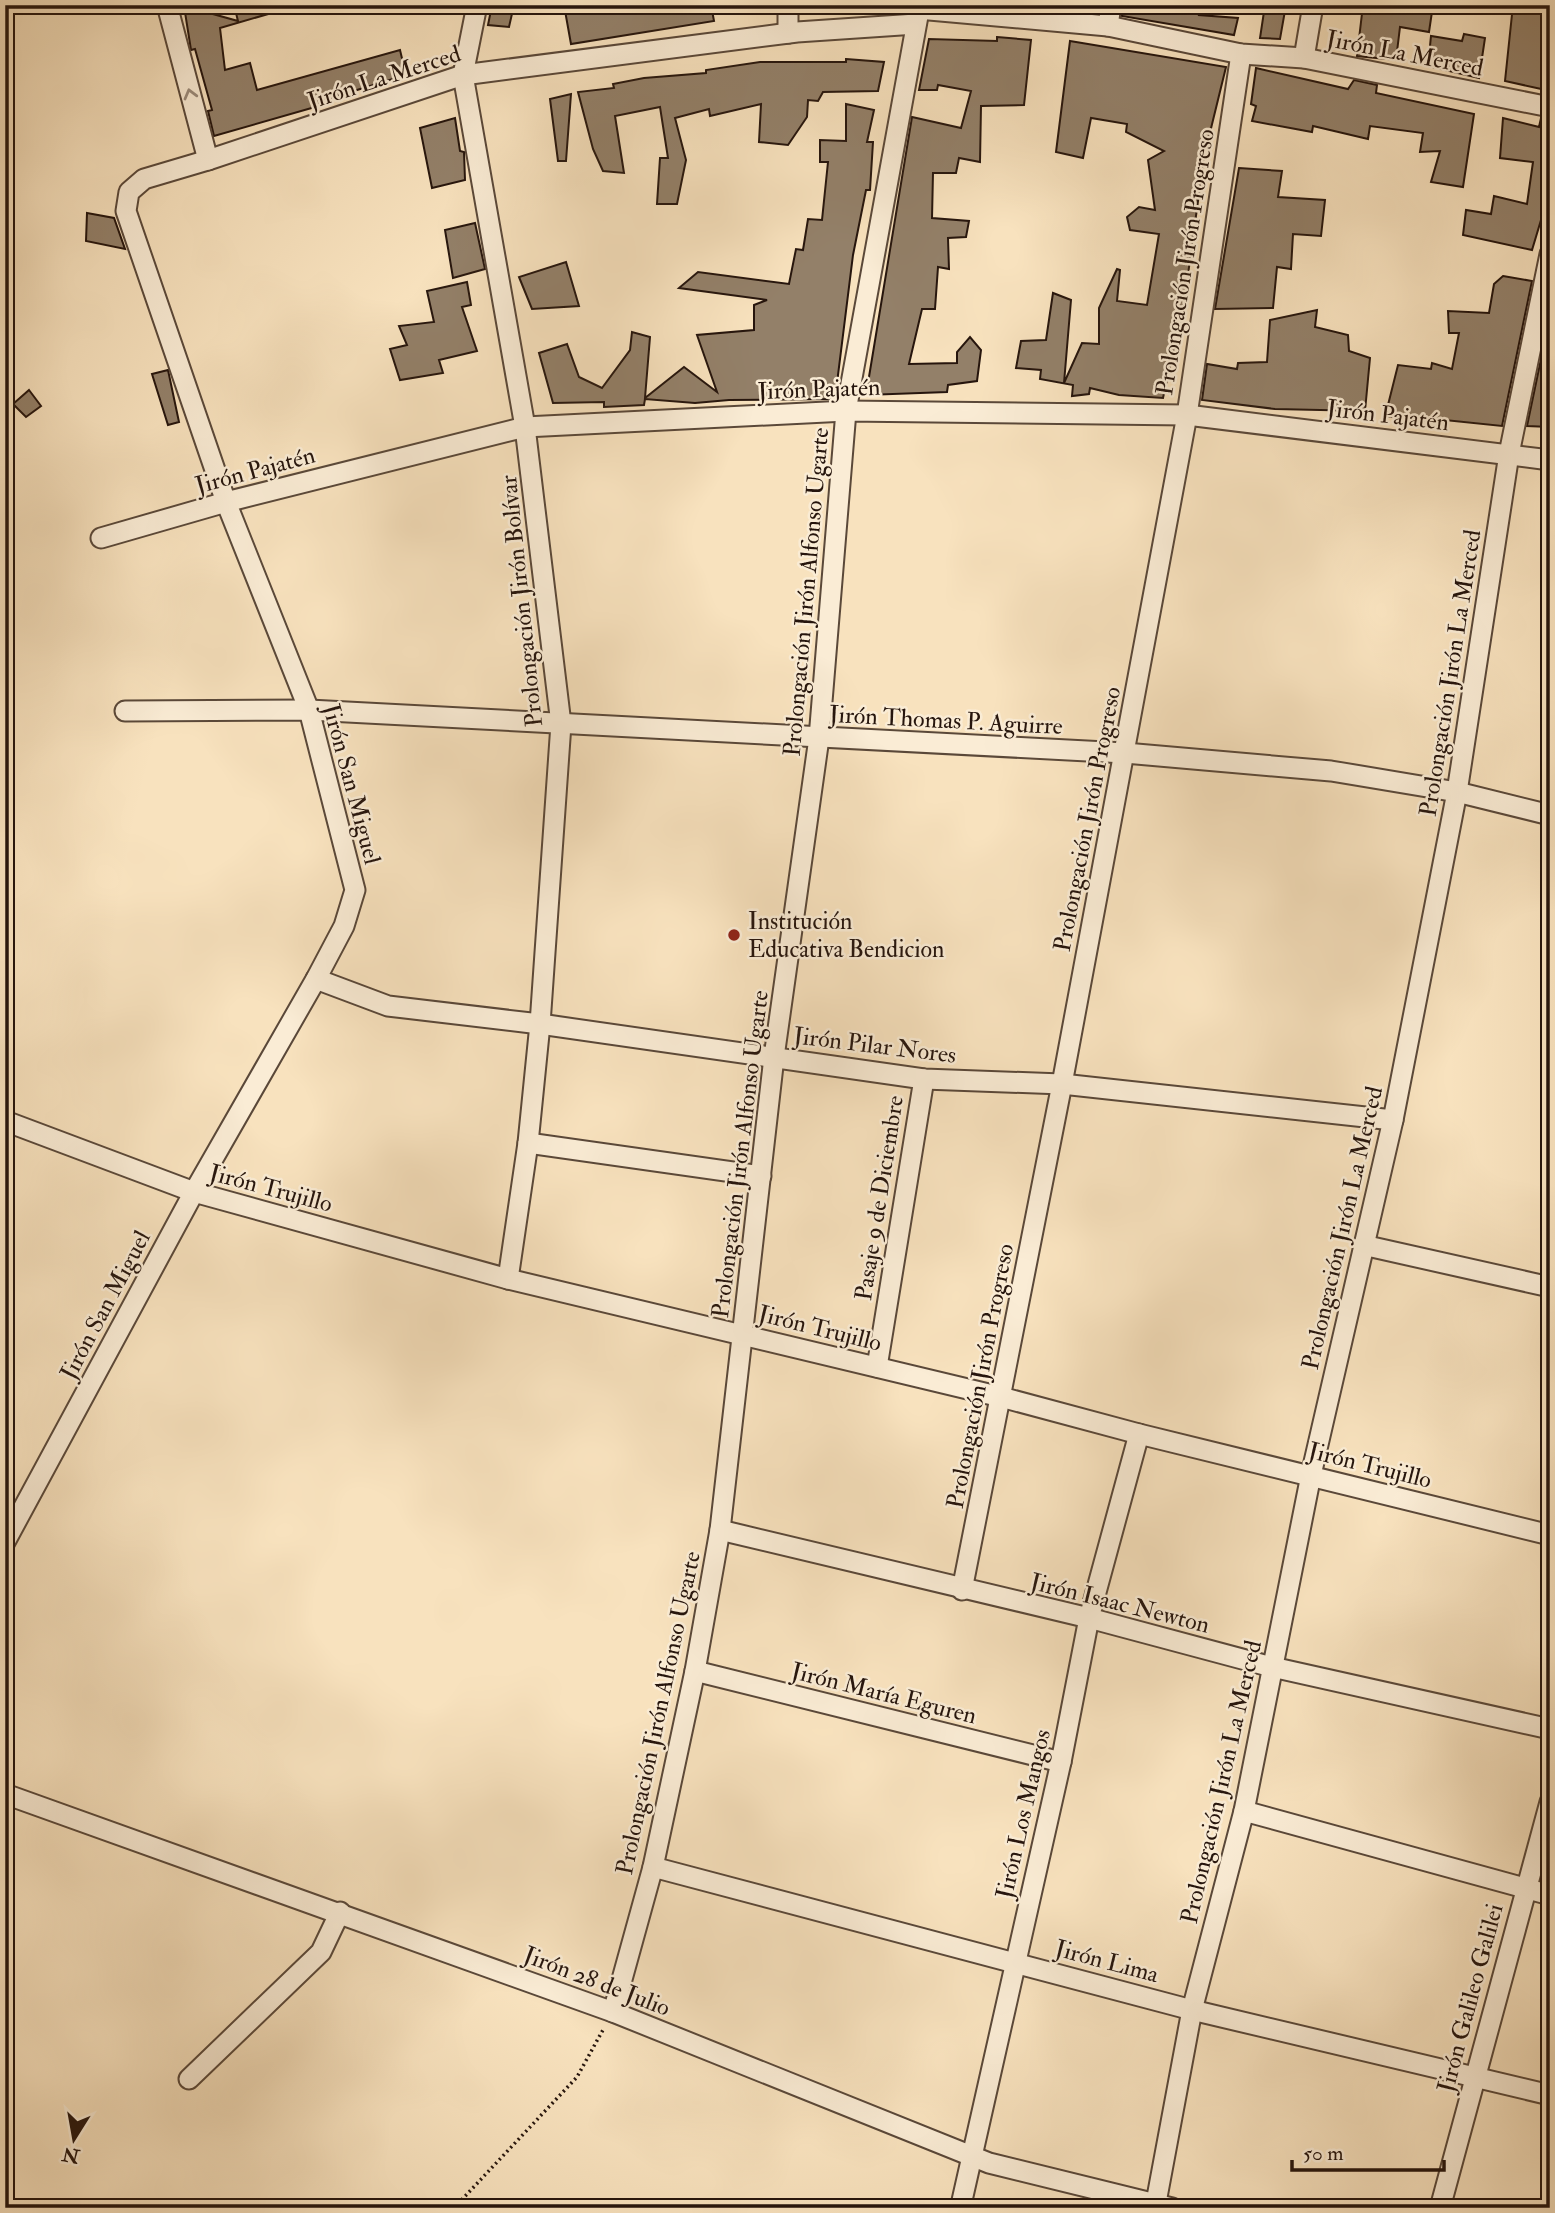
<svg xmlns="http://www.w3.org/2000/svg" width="1555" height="2213" viewBox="0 0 1555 2213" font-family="'IM FELL Double Pica',serif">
<rect width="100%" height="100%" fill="#f8e2be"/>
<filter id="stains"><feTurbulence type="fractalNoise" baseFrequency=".00286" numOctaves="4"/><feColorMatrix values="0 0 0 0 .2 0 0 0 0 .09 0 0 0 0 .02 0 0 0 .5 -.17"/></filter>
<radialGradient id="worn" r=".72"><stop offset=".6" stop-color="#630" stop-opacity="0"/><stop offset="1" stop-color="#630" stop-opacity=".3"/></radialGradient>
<g fill="#938069" stroke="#26150d" stroke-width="2">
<path d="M234,5H281L282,10L220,28L225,70L250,63L257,90L400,50L406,75L321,101L322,105L214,136L208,111L212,110L195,49L191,50L184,6L238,21Z"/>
<path d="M492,5H514L509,27L488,25Z"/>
<path d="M564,5H711L714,21L571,44Z"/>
<path d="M1123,5H1189L1201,8L1199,15L1238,18L1234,35L1122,16Z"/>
<path d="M1265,5H1286L1280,39L1260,38Z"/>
<path d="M1363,5H1433L1429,32L1400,27L1396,60L1357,56Z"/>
<path d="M1513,5H1530V9L1550,13V71L1546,90L1505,81Z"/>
<path d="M1464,34L1485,38L1479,78L1428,66L1431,36L1462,41Z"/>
<path d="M997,37L1031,40L1024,105L981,106L980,162L959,158L956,173H933L932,218L969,221L966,237L948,238L949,269L938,267L935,309H922L909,364L957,363V352L970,337L981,350L977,381L948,385L947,392L866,395L912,117L961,128L971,91L938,85L937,90H919L929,39L997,41Z"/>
<path d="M1070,41L1226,67L1204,157L1178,348H1174L1163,398L1119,395L1090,388L1089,394L1072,396L1073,385L1040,379L1041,370L1016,368L1021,341L1046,340L1053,293L1071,300L1064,383L1082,343L1099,344V308L1117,269L1120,270L1117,301L1147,305L1159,234L1130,230L1127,217L1139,207L1155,210L1148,160L1164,151L1126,132L1127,124L1091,118L1083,158L1056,152Z"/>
<path d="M846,59L884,62L878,91L823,92L818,101L808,100L807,117L788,145L759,142L761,104L710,116L709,109L675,118L686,160L677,204H657L660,158H668L660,107L615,116L624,173L603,171L593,149L578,92L614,88L613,84L644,78L706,73V70L760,62H846Z"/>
<path d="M1256,68L1348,89L1354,80L1377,85L1376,93L1474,114L1463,187L1431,182L1440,151L1420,152L1423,133L1370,126L1368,139L1313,126L1312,132L1252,121L1256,106L1251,104Z"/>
<path d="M571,94L566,161H558L550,99Z"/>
<path d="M846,104L874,110L867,142H873L870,190H866L853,255L835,399L729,400L695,403L645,399L644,405L604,407V402L553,403L539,353L567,344L579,377L602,388L630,350L632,332L650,337L645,398L684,367L717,392L697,335L754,330V305L767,300L679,288L698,272L789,284L796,249L803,250L808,219L822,220L828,162H820V140L846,141Z"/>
<path d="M455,118L460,151L464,152L465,180L432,188L420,128Z"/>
<path d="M1503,118L1539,127L1541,118L1550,119V200H1547L1532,250L1463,235L1466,210L1491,214L1494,196L1527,204L1533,162L1500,158Z"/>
<path d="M1239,168L1282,171L1278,197L1325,200L1321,236L1293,234L1291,269L1277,267L1273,308L1215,309Z"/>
<path d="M87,213L114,218L125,249L86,241Z"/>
<path d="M475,223L485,269L453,278L445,230Z"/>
<path d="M566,262L579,306L532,309L519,277Z"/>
<path d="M1503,276L1532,281L1502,426L1435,419L1420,422L1421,416L1385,417L1398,365L1431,369L1432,363L1452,369L1459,333H1449L1448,311L1489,313L1494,284Z"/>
<path d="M467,282L471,305L462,307L477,351L439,360L443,373L400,380L390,349L407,345L399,326L434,322L427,291Z"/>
<path d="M1317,310L1315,327L1348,335L1349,351L1370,358L1365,411L1275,409L1202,400L1207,364L1237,369L1238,363L1267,362L1270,320Z"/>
<path d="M1550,316V427L1527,426Z"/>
<path d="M168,370L179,422L168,425L152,374Z"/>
<path d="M29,390L41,406L26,417L13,404Z"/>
</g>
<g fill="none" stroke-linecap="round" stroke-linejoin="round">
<g stroke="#5a4839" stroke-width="23">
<g id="minor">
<path d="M167,5L208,160"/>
<path d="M477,5L463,75L525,427L561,724L540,1024L528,1143L508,1279"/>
<path d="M788,5V33"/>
<path d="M918,9L1108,26L1241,54L1304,58L1550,107"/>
<path d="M1108,26L1111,5"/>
<path d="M1304,58L1313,5"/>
<path d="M101,538L226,502L525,427L846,411L1187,415L1550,460"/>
<path d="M125,711L309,710L1125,753L1331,771L1457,792L1550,815"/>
<path d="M316,979L388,1006L540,1024L924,1079L1062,1084L1393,1120"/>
<path d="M5,1121L194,1192L508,1279L1001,1397L1139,1434L1550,1535"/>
<path d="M528,1143L761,1176"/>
<path d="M1363,1245L1550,1287"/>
<path d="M877,1367L924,1079"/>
<path d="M720,1530L1089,1618L1272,1667L1550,1729"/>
<path d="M5,1542L194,1192L316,979L344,926L355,890L309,710L226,502L126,211L129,192L144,179L208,160L463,75L797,32L916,24"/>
<path d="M962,1590L1062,1084L1187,415L1241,54"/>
<path d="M695,1671L1061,1762"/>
<path d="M5,1794L613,2012L989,2163L1172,2208"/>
<path d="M1244,1811L1550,1895"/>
<path d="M653,1867L1192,2010L1550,2095"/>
<path d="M613,2012L653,1867L695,1671L720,1530L774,1057L819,738L846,411L920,5"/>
<path d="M189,2079L321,1952L340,1912"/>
<path d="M961,2205L1061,1762L1089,1618L1139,1434"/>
<path d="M1155,2208L1192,2010L1244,1811L1311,1475L1393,1120L1457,792L1509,454L1550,254"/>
<path d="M1440,2208L1550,1802"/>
</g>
</g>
<path stroke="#26150d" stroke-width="3.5" stroke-dasharray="2 3.5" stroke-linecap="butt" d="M454,2208L577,2077L604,2028"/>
<use href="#minor" stroke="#faecd5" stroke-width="19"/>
</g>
<defs><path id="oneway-chevron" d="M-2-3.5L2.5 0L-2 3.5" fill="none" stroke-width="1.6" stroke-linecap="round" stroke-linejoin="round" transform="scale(1.75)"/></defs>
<use stroke="#9b8b7b" href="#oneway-chevron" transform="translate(190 94) rotate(-105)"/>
<circle fill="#8f2418" stroke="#faecd5" stroke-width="2.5" cx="734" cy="935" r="7"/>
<g text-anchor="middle" stroke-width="5" stroke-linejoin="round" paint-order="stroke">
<g font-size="24" fill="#26150d" stroke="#faecd5">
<text transform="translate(1405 53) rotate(11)" y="8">Jirón La Merced</text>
<text transform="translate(384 77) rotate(-18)" y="8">Jirón La Merced</text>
<text transform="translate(1185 262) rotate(-81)" y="8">Prolongación Jirón Progreso</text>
<text transform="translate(819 389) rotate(-2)" y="8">Jirón Pajatén</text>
<text transform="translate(1388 415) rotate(7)" y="8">Jirón Pajatén</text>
<text transform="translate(255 470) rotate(-15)" y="8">Jirón Pajatén</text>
<text transform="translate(806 592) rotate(-85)" y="8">Prolongación Jirón Alfonso Ugarte</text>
<text transform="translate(521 601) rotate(-96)" y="8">Prolongación Jirón Bolívar</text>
<text transform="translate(1450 673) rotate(-81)" y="8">Prolongación Jirón La Merced</text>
<text transform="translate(946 720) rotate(3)" y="8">Jirón Thomas P. Aguirre</text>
<text transform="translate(352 784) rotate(75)" y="8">Jirón San Miguel</text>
<text transform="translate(1087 819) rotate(-79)" y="8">Prolongación Jirón Progreso</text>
<text transform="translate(875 1045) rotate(7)" y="8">Jirón Pilar Nores</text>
<text transform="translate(740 1154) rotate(-83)" y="8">Prolongación Jirón Alfonso Ugarte</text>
<text transform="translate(271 1188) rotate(15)" y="8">Jirón Trujillo</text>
<text transform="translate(879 1198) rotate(-81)" y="8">Pasaje 9 de Diciembre</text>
<text transform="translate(1342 1228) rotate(-77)" y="8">Prolongación Jirón La Merced</text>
<text transform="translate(105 1305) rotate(-62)" y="8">Jirón San Miguel</text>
<text transform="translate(820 1328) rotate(14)" y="8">Jirón Trujillo</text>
<text transform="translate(980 1376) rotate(-79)" y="8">Prolongación Jirón Progreso</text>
<text transform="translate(1370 1465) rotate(14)" y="8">Jirón Trujillo</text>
<text transform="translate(1120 1603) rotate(14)" y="8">Jirón Isaac Newton</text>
<text transform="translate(884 1693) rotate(14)" y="8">Jirón María Eguren</text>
<text transform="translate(658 1713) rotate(-78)" y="8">Prolongación Jirón Alfonso Ugarte</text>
<text transform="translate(1221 1782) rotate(-77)" y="8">Prolongación Jirón La Merced</text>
<text transform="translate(1023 1814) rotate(-77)" y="8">Jirón Los Mangos</text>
<text transform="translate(1107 1961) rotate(15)" y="8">Jirón Lima</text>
<text transform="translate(597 1981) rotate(21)" y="8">Jirón 28 de Julio</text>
<text transform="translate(1470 1998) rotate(-75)" y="8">Jirón Galileo Galilei</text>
</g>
<g font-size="24" fill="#26150d" stroke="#faecd5" text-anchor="start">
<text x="748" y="929">Institución<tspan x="748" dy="28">Educativa Bendicion</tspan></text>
</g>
</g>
<rect width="1555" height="2213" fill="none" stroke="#f8e2be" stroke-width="28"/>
<rect x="7" y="7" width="1541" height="2199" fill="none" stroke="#26150d" stroke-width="3.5"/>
<rect x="14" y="14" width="1527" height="2185" fill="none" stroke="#26150d" stroke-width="2"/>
<g transform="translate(74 2139) rotate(191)" stroke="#faecd5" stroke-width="5" paint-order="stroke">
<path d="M0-5L12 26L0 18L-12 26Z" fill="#26150d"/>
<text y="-10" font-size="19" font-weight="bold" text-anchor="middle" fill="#26150d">N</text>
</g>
<path d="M1292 2160v10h152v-10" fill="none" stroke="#26150d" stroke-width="3.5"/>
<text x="1303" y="2160" font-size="21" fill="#26150d" stroke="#faecd5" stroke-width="5" paint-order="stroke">50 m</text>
<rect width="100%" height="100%" filter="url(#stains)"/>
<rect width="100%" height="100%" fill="url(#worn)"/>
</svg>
